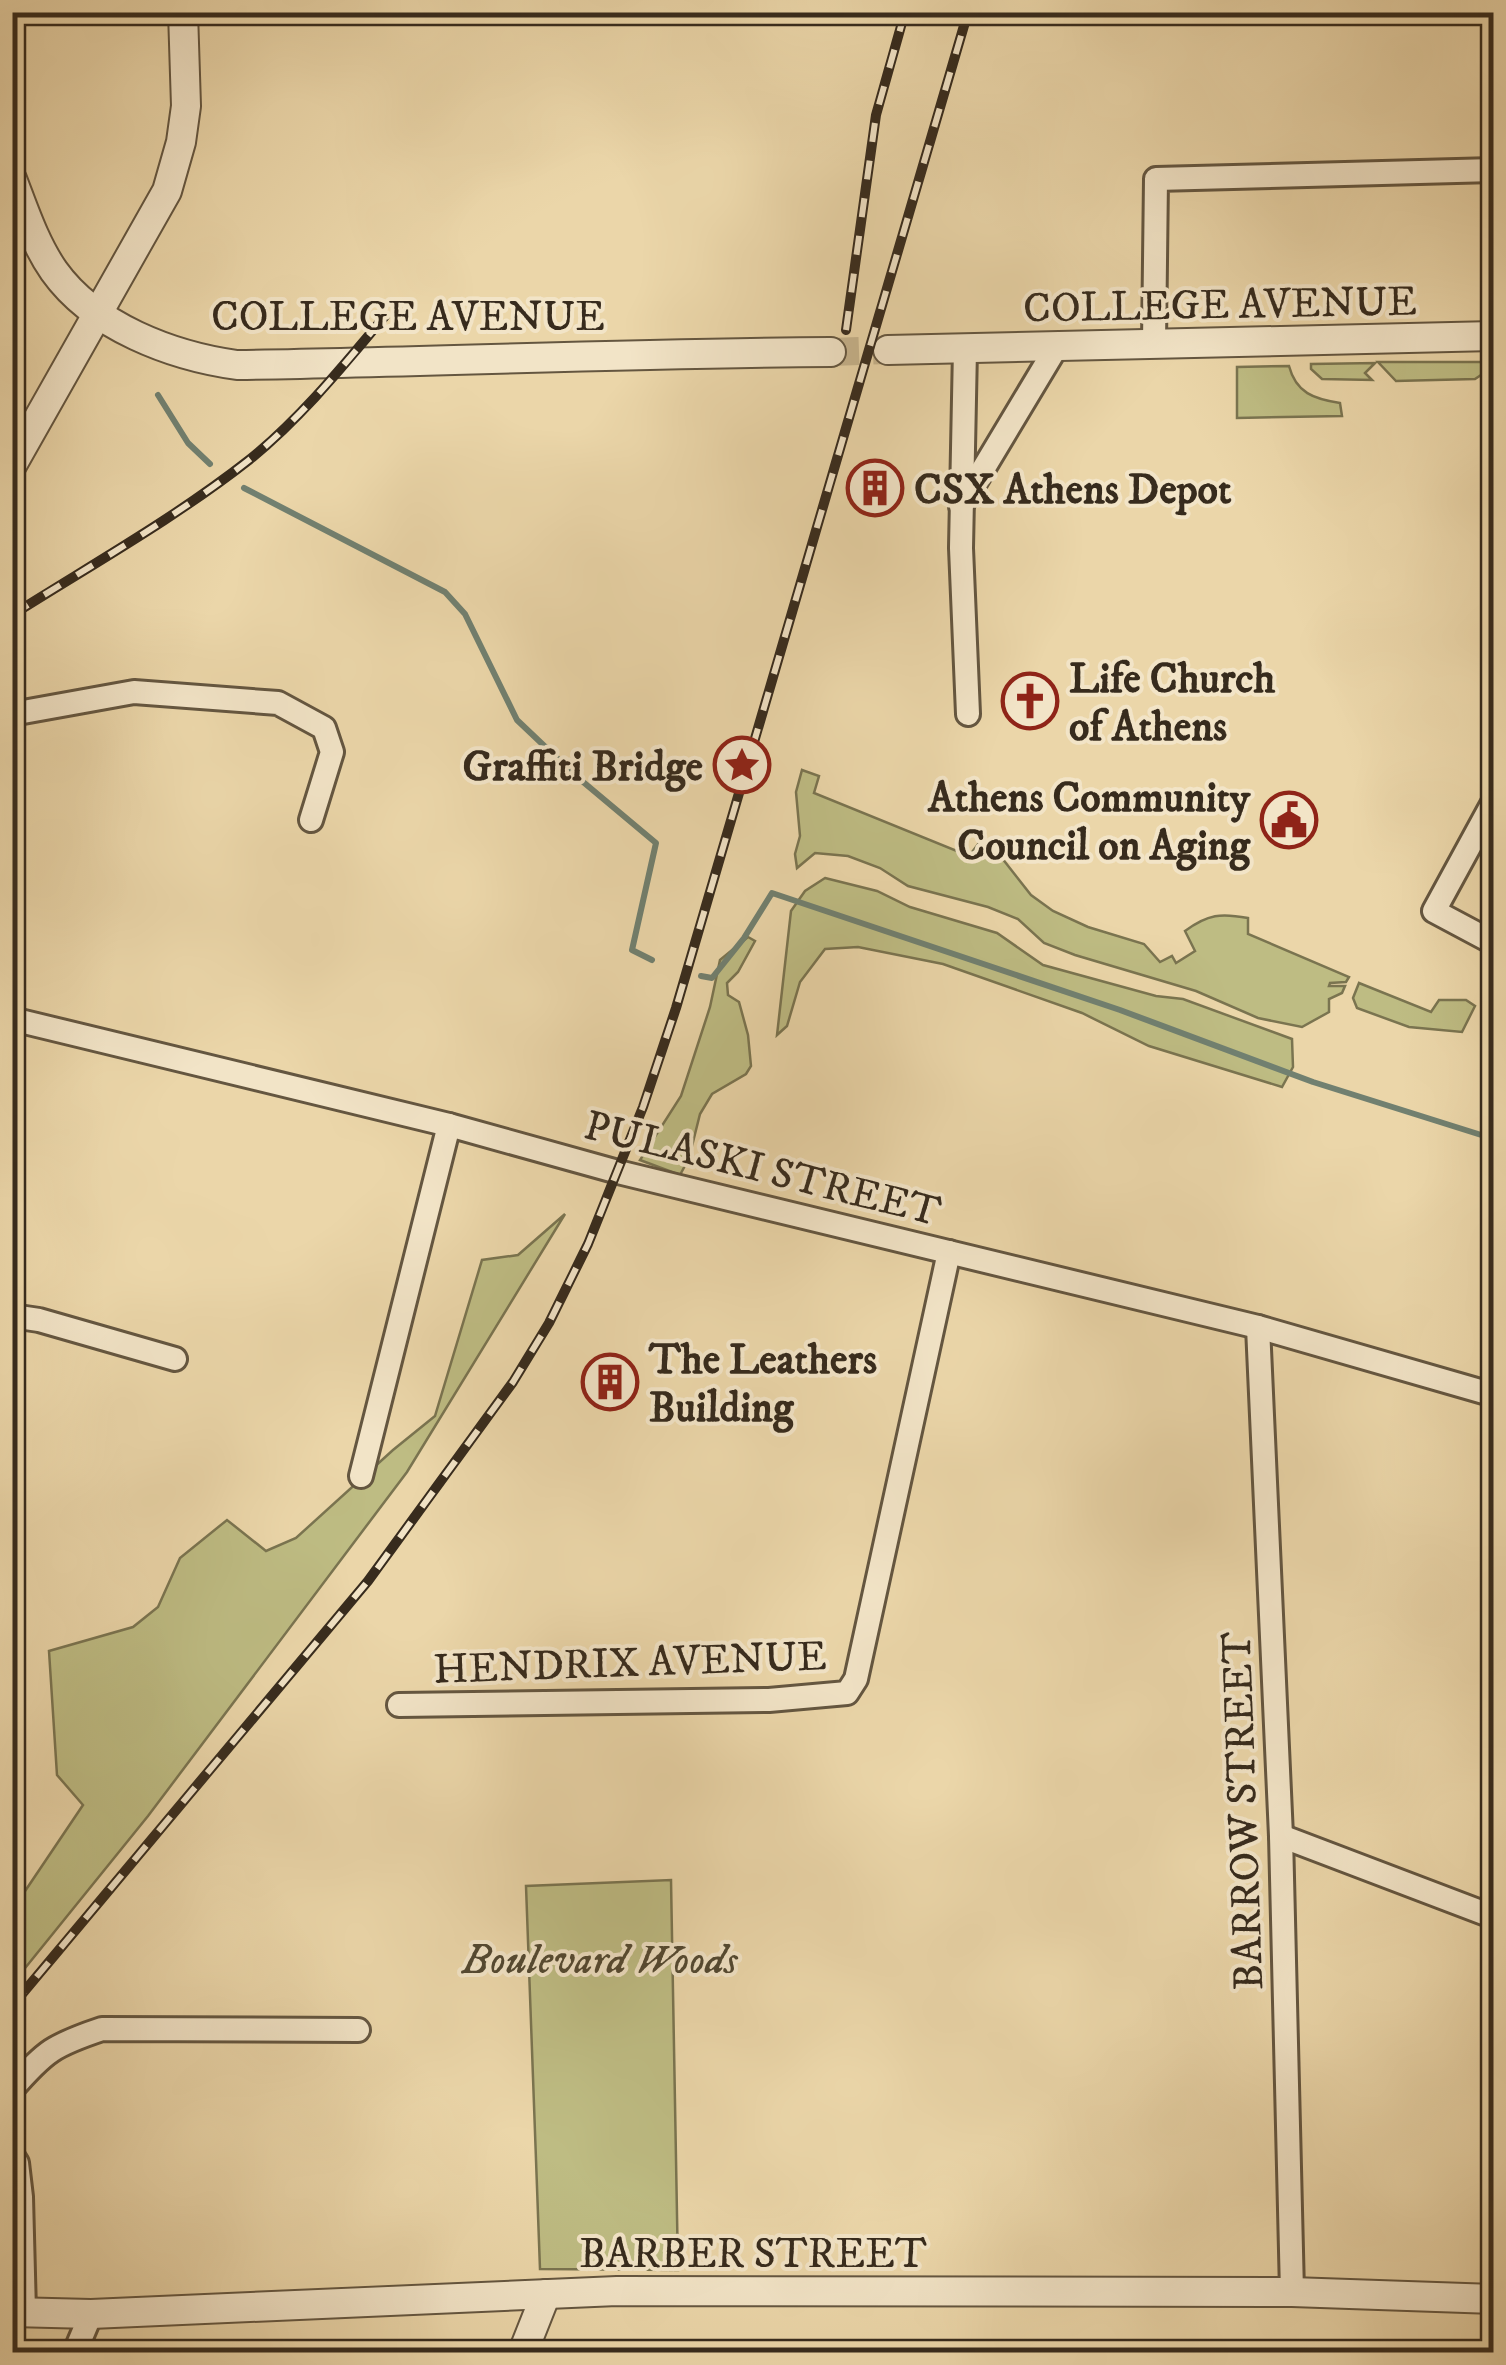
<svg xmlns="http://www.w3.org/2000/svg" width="1506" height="2365" viewBox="0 0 1506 2365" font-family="'IM FELL DW Pica',serif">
<rect width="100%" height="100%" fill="#ebd6a9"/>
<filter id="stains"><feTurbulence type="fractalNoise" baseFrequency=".002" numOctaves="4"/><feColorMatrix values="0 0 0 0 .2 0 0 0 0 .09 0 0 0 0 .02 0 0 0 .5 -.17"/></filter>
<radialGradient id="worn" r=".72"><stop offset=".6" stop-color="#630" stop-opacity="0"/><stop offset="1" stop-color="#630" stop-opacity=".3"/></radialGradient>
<g fill="#bebc83" stroke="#7a7450" stroke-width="2.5">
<path d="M1492,362L1490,369L1475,379L1396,381L1378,362Z"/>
<path d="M1375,363L1365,373L1372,380L1322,379L1311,369V364Z"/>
<path d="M1289,366C1296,393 1314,399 1340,403L1342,416L1237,418V367Z"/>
<path d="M802,770L819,776L814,793L969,856L982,839L994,848L1031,895L1053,911L1088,927L1144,944L1160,962L1172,956L1176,963L1195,951L1185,931C1208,914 1221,913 1248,918V934L1349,977L1346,982L1330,983L1329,986H1345L1342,993L1329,999V1012L1302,1027L1258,1018L1196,991L1075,955L1044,943L1018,919L988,907L908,886L880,868L848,856L815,853L797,868L795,854L800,836L796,792Z"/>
<path d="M825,878L877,891L910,907L997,933L1043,965L1156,996L1183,999L1292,1039L1293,1067L1282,1087L1149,1046L1082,1013L943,964L858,947L825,949L800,982L787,1026L777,1035L791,911L805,891Z"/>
<path d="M748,937L755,941L738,972L727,983L728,995L739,1002L748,1035L751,1066L746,1074L712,1094L700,1114L689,1158L680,1175L640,1160L681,1096L710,1007L720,960Z"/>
<path d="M1359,983L1431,1012L1439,1000H1466L1475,1006L1462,1032L1409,1027L1357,1008L1353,998Z"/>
<path d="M565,1214L407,1472L148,1816L13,1983V1909L83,1805L57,1775L49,1651L133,1627L158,1607L180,1558L227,1520L266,1551L296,1538L393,1450L435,1416L482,1260L518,1255Z"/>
<path d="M671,1880L678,2270L540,2269L526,1886Z"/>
</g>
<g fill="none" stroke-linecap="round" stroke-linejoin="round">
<g stroke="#718070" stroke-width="6">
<path d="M158,395L188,443L210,464"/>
<path d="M244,488L445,592L465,614L517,720L576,776L656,843L632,950L652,960"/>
<path d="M701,976L712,978L744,938L772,893L1120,1010L1313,1082L1494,1139"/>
</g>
<path stroke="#c7b48d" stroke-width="28" stroke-dasharray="28 14" stroke-linecap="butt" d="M831,352L888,350"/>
<g stroke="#645640" stroke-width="28">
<g id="minor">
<path d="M1154,343L1156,179L1494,170"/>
<path d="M965,349L961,548L968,714"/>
<path d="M961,506L1057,346"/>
<path d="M12,714L134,692L278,703L324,728L332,752L311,820"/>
<path d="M1494,801L1434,911L1494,943"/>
<path d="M12,1019L449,1125L618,1172L1258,1327L1494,1395"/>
<path d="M12,1316L39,1320L175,1359"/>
<path d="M1258,1327L1281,1836L1292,2292"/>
<path d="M361,1476L449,1125"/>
<path d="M399,1705L769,1700L847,1693L856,1679L949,1252"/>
<path d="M1281,1836L1494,1917"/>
<path d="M12,2089C45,2051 54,2045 102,2029L358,2030"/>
<path d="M12,2155L17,2163L21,2197L24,2312"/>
<path d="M75,2352L91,2314"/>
</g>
</g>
<g stroke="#645640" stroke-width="32">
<g id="tertiary">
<path d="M12,179C24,210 35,244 54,271C94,327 172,356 237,365C435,362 633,353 831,352"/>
<path d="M888,350L1494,336"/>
<path d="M12,465L167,191L181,142L186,106L183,12"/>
<path d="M12,2312L91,2314L617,2291L1292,2292L1494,2299"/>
<path d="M523,2352L546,2294"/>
</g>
</g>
<use href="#minor" stroke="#f2e4c7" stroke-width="22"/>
<use href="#tertiary" stroke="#f2e4c7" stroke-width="28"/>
<g stroke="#372b1d" stroke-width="10">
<g id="rail">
<path d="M846,330L876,115L905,12"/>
<path d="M12,615C91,565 175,518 249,460C300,419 343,366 385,316"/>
<path d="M12,2006L368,1581L513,1382L549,1323L588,1244L643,1107L676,1008L968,12"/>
</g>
</g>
<use href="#rail" stroke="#f2e4c7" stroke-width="6" stroke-dasharray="19" stroke-linecap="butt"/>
</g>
<defs>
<g id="building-ring" transform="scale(2.875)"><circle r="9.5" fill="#f2e4c7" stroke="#8f2418" stroke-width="1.5"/><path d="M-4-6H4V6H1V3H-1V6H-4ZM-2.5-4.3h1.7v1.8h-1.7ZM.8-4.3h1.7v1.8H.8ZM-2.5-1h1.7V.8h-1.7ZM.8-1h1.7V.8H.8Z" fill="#8f2418"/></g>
<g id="church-ring" transform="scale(2.875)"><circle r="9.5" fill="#f2e4c7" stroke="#8f2418" stroke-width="1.5"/><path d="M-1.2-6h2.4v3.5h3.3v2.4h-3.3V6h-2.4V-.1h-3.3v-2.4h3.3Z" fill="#8f2418"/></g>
<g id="sight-ring" transform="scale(2.875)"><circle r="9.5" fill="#f2e4c7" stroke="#8f2418" stroke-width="1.5"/><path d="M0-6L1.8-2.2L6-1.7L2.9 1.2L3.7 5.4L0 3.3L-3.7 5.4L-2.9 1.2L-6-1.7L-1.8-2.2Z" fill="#8f2418"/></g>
<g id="civic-ring" transform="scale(2.875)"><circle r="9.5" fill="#f2e4c7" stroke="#8f2418" stroke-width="1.5"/><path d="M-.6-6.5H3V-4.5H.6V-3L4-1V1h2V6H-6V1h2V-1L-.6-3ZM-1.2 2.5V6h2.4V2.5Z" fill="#8f2418"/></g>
</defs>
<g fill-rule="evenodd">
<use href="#building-ring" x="875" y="488"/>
<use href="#church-ring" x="1030" y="701"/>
<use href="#sight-ring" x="742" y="765"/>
<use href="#civic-ring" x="1289" y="820"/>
<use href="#building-ring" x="610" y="1382"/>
</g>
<g text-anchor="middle" stroke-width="8" stroke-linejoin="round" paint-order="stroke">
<g font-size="42" fill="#372b1d" stroke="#f2e4c7">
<text transform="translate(1220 303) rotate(-1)" y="15">COLLEGE AVENUE</text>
<text x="408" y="330">COLLEGE AVENUE</text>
<text transform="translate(763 1167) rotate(14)" y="15">PULASKI STREET</text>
<text transform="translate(630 1661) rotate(-2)" y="15">HENDRIX AVENUE</text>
<text transform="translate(1241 1811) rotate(-92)" y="15">BARROW STREET</text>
<text x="753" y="2267">BARBER STREET</text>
</g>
<g font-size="42" font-weight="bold" fill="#372b1d" stroke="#f2e4c7" text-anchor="start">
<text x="914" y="503">CSX Athens Depot</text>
<text x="1069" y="692">Life Church<tspan x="1069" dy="48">of Athens</tspan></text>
<text x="703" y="780" text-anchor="end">Graffiti Bridge</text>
<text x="1250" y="811" text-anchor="end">Athens Community<tspan x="1250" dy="48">Council on Aging</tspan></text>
<text x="649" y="1373">The Leathers<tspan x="649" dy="48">Building</tspan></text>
</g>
<g font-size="42" font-style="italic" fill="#524831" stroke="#f2e4c7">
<text x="600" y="1973">Boulevard Woods</text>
</g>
</g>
<rect width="1506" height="2365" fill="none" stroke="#ebd6a9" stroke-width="50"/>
<rect x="15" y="15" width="1476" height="2335" fill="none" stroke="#372b1d" stroke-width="5"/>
<rect x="25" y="25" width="1456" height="2315" fill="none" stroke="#372b1d" stroke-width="2.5"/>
<rect width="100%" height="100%" filter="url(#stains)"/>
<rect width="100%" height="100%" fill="url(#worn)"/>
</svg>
